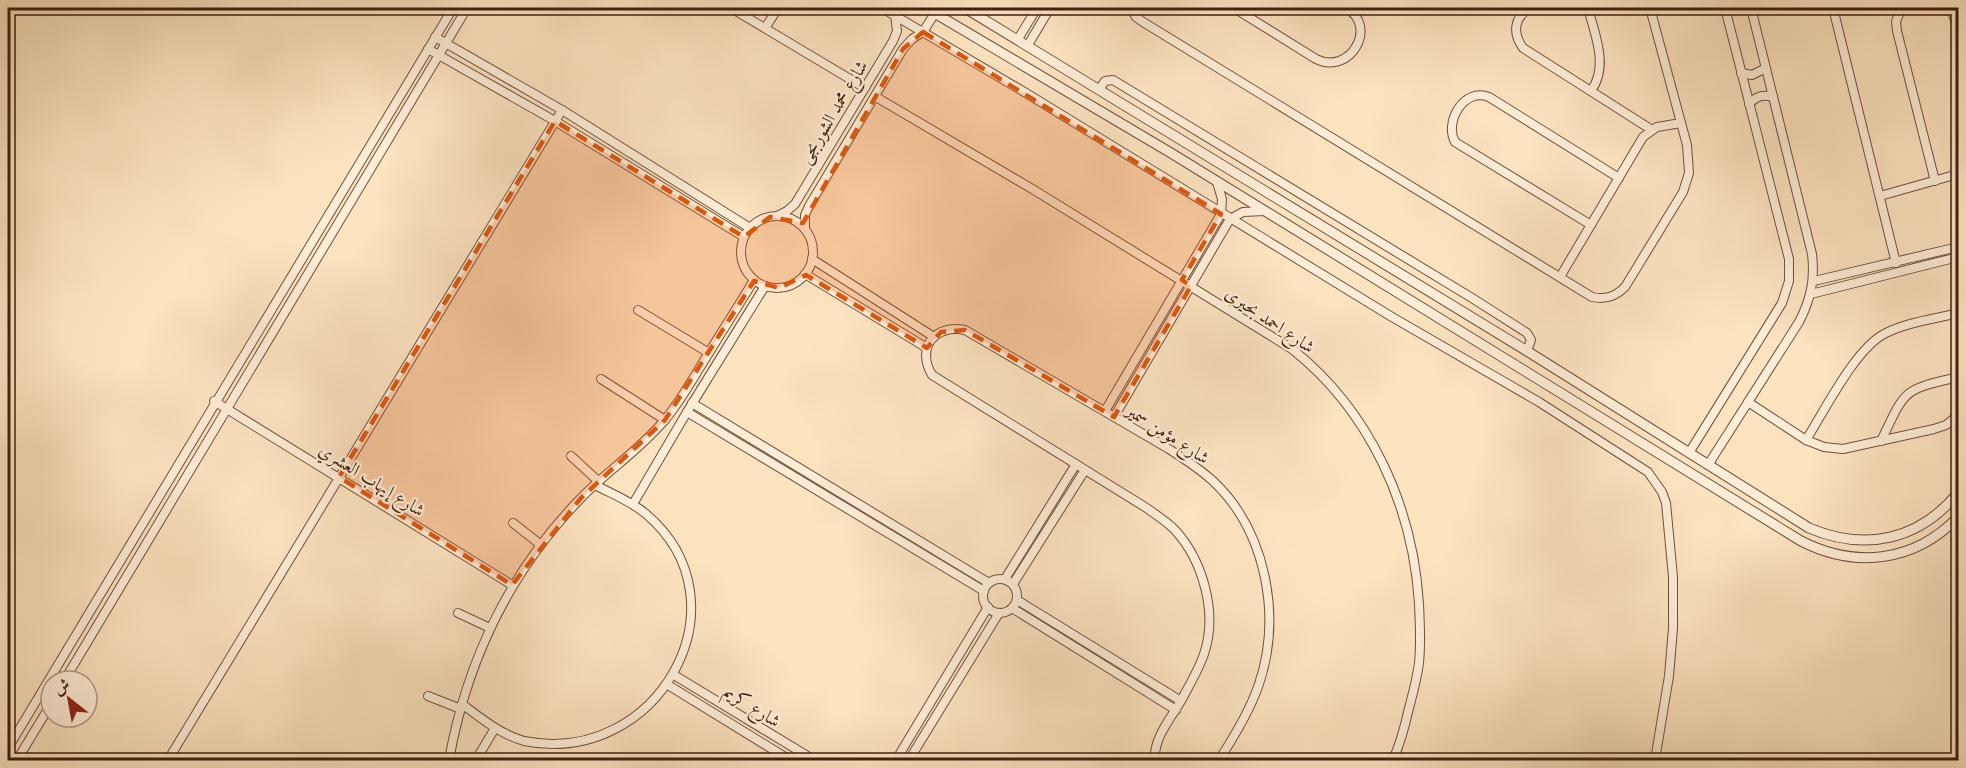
<svg xmlns="http://www.w3.org/2000/svg" width="1966" height="768" viewBox="0 0 1966 768" font-family="'Libre Caslon Text',Amiri,serif">
<rect width="100%" height="100%" fill="#fce3c0"/>
<filter id="stains"><feTurbulence type="fractalNoise" baseFrequency=".00333" numOctaves="4"/><feColorMatrix values="0 0 0 0 .2 0 0 0 0 .09 0 0 0 0 .02 0 0 0 .5 -.17"/></filter>
<radialGradient id="worn" r=".72"><stop offset=".6" stop-color="#630" stop-opacity="0"/><stop offset="1" stop-color="#630" stop-opacity=".3"/></radialGradient>
<g fill="none" stroke-linecap="round" stroke-linejoin="round">
<g stroke="#704f3d" stroke-width="10">
<g id="minor">
<path d="M731,8L865,88"/>
<path d="M882,8L1026,93L1392,317L1539,402L1648,472L1662,492L1666,503L1673,577V628L1669,676L1655,760"/>
<path d="M1130,8L1136,17L1143,22L1592,297C1605,300 1615,297 1625,287L1683,192L1689,173L1687,145L1650,8"/>
<path d="M1234,8L1316,59C1350,76 1379,26 1346,8"/>
<path d="M1531,8C1514,16 1512,33 1523,48L1652,130"/>
<path d="M1588,8C1595,35 1609,66 1591,91"/>
<path d="M1833,8L1896,263"/>
<path d="M1902,8L1896,21L1897,31L1935,181"/>
<path d="M1951,8L1958,30"/>
<path d="M765,28L778,8"/>
<path d="M435,37L562,110L750,228"/>
<path d="M1018,39L1037,8"/>
<path d="M1028,45L1050,8"/>
<path d="M428,49L555,121L744,237"/>
<path d="M1741,73L1752,75L1766,68"/>
<path d="M1100,88L1105,81L1113,80L1472,298L1527,333L1531,340L1527,351"/>
<path d="M876,97L1034,190L1292,349C1370,411 1413,506 1419,604C1420,624 1421,644 1419,663C1417,679 1413,693 1409,708C1405,726 1400,744 1393,760"/>
<path d="M1749,104C1756,96 1763,94 1773,97"/>
<path d="M1880,196L1958,174"/>
<path d="M777,216L787,211L795,204L893,41L897,31L895,15"/>
<circle cx="777" cy="252" r="36"/>
<path d="M1591,225L1455,142C1444,122 1464,87 1489,97L1619,178"/>
<path d="M805,229V215L809,206L903,49L912,39L923,32L935,13"/>
<path d="M812,259L934,337"/>
<path d="M805,274L927,348"/>
<path d="M1560,277L1643,137L1657,127L1681,123"/>
<path d="M1814,281L1958,247"/>
<path d="M1811,294L1958,257"/>
<path d="M638,310L709,353"/>
<path d="M601,379L665,420"/>
<path d="M214,401L512,585"/>
<path d="M1748,402L1806,440L1824,447L1843,449L1934,429L1946,425L1958,415"/>
<path d="M692,403L989,583"/>
<path d="M1105,411L1221,214L1222,199L1217,182"/>
<path d="M687,412L984,591"/>
<path d="M1114,417L1230,219L1243,212L1265,211"/>
<path d="M1806,440C1825,410 1856,347 1886,333C1908,322 1935,319 1958,313"/>
<path d="M1881,441C1906,389 1902,390 1958,377"/>
<path d="M1689,453L1782,303L1789,281V259L1725,8"/>
<path d="M571,456L598,481"/>
<path d="M1708,465L1799,322C1811,299 1815,279 1812,254L1751,8"/>
<path d="M633,504L687,412L765,286"/>
<path d="M513,523L541,545"/>
<circle cx="1000" cy="596" r="17"/>
<path d="M1005,579L1076,464"/>
<path d="M1013,584L1085,470"/>
<path d="M1017,600L1181,701"/>
<path d="M1012,608L1176,710"/>
<path d="M458,613L490,628"/>
<path d="M674,675L814,760"/>
<path d="M64,681L467,8"/>
<path d="M668,685L790,760"/>
<path d="M428,696L461,709"/>
<path d="M462,704C482,719 500,734 524,741C657,768 751,603 646,514C631,501 612,494 595,485"/>
<path d="M8,748L453,8"/>
<path d="M8,757L13,760"/>
<path d="M17,760L51,704"/>
<path d="M168,760L562,110"/>
<path d="M449,760C467,660 511,569 583,496C609,470 639,450 663,422C677,406 688,387 699,369C717,339 736,310 754,280"/>
<path d="M476,760L495,728"/>
<path d="M896,760L988,607"/>
<path d="M909,760L999,613"/>
<path d="M1155,760C1153,738 1172,717 1182,699C1190,684 1199,669 1204,654C1218,613 1203,560 1174,529C1166,521 1155,514 1145,507L932,375C916,348 934,324 965,330L1169,449C1184,459 1199,468 1213,481C1266,531 1282,616 1259,684C1250,711 1234,737 1219,760"/>
</g>
</g>
<g stroke="#704f3d" stroke-width="11">
<g id="tertiary">
<path d="M926,8L1171,153L1801,541C1856,569 1915,562 1958,517"/>
<path d="M965,8L1527,351L1809,528C1866,552 1919,540 1958,493"/>
</g>
</g>
<use href="#minor" stroke="#fdedd6" stroke-width="8"/>
<use href="#tertiary" stroke="#fdedd6" stroke-width="9"/>
</g>
<path fill="#e0560c" fill-opacity="0.2" stroke="#e0560c" stroke-width="4.5" stroke-dasharray="12 8" stroke-linejoin="round" d="M923,32L1221,214L1182,280L1191,286L1114,417L965,330L941,332L927,348L806,275L779,288L754,281L665,420L581,498L512,585L339,477L555,121L744,237L770,217L803,223L903,49Z"/>
<g text-anchor="middle" stroke-width="4.5" stroke-linejoin="round" paint-order="stroke">
<g font-size="18" fill="#411e11" stroke="#fdedd6">
<text transform="translate(833 112) rotate(-59)" y="6">شارع محمد الشوربجى</text>
<text transform="translate(1270 320) rotate(34)" y="6">شارع احمد بحيرى</text>
<text transform="translate(1168 434) rotate(33)" y="6">شارع مؤمن سمير</text>
<text transform="translate(372 480) rotate(32)" y="6">شارع إيهاب العشري</text>
<text transform="translate(752 706) rotate(32)" y="6">شارع كريم</text>
</g>
</g>
<rect width="1966" height="768" fill="none" stroke="#fce3c0" stroke-width="30"/>
<rect x="9" y="9" width="1948" height="750" fill="none" stroke="#411e11" stroke-width="3"/>
<rect x="15" y="15" width="1936" height="738" fill="none" stroke="#411e11" stroke-width="1.5"/>
<g transform="translate(69 699) rotate(329)"><circle r="28" fill="#fdedd6" stroke="#b29a87" stroke-width="1.5"/>
<path d="M0-4.5L10 22L0 15L-10 22Z" fill="#8f2418"/>
<text y="-9" font-size="16" font-weight="bold" text-anchor="middle" fill="#411e11">ش</text>
</g>
<rect width="100%" height="100%" filter="url(#stains)"/>
<rect width="100%" height="100%" fill="url(#worn)"/>
</svg>
